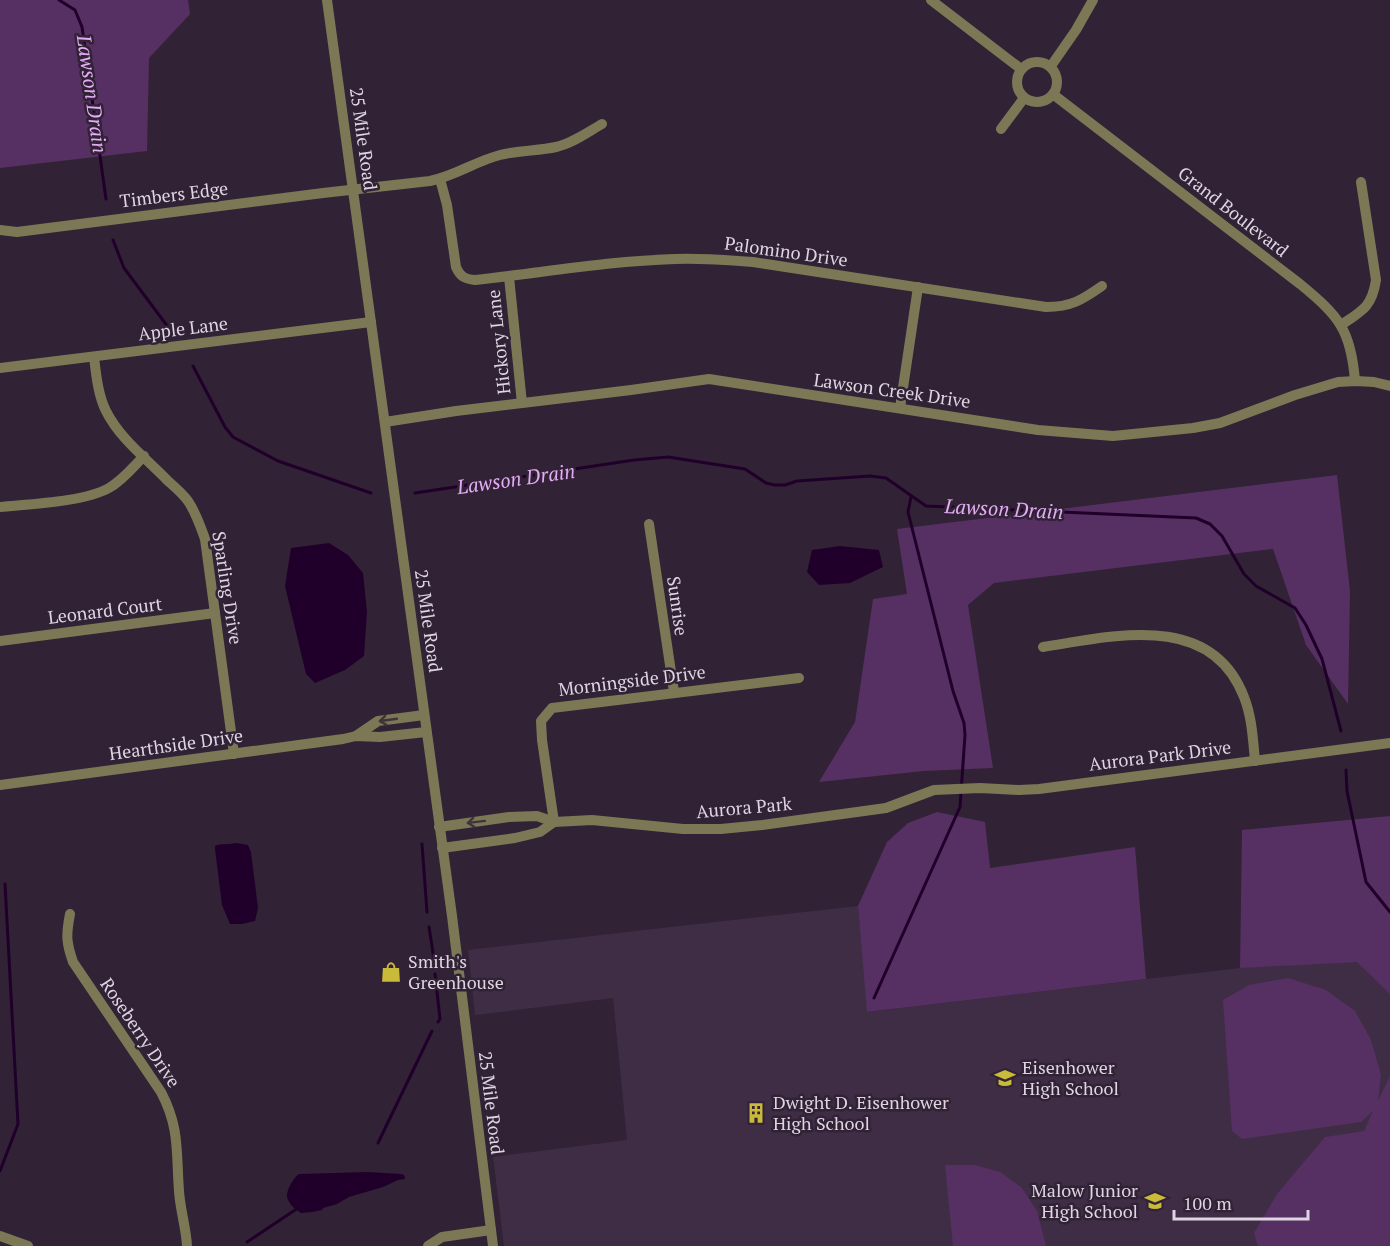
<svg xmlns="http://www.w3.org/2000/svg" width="1390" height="1246" viewBox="0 0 1390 1246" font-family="'PT Serif',serif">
<rect width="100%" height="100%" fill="#312236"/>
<path fill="#3f2d45" d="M858,906L868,1012L1240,968L1390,948V1246H504L493,1157L627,1140L613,998L475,1015L468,950Z"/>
<g fill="#563062">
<path d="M0,0H188L190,14L149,58L147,151L0,168Z"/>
<path d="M1337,475L1350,591L1348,704L1306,645L1273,549L994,583L968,605L993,768L924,771L819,782L855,722L873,599L907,594L897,529Z"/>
<path d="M937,812L985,822L990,868L1135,847L1146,979L867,1012L858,906L887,842L908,823Z"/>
<path d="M1390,816V994L1357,962L1240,968L1242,830Z"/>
<path d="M1288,978L1326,990L1355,1011L1371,1040L1381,1075L1378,1101L1390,1076V1246H1258L1254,1233L1277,1194L1325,1137L1364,1131L1373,1111L1361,1122L1242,1139L1232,1131L1223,1000L1249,985Z"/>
<path d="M945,1165H975L1000,1172L1022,1188L1037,1211L1046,1246H953Z"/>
</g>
<g fill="#20002a">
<path d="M329,543L348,555L363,573L367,612L364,656L345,670L315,683L306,674L285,586L291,548Z"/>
<path d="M840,546L879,550L883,567L850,583L819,585L807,572L812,550Z"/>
<path d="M236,843L248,845L251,852L258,908L255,921L242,924H230L222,905L215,849V846C221,843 229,845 236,843Z"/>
<path d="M368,1172L401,1174L404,1175L405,1179L398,1180L383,1187L349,1197L337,1204L323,1208L322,1210L312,1212L301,1213C295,1209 291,1206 288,1200C284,1193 293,1178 299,1174Z"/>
</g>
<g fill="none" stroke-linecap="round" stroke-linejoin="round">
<g stroke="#20002a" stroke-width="3">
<path d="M59,0L75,10L82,27L106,199"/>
<path d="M113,240L124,268L168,327"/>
<path d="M193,366L225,427L233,437L278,461L371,493"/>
<path d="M415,493L634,460L668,457L745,469L766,483L775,485H785L797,481L870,476L886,478L926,506L1196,518L1210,524L1222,536L1244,574L1256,586L1295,608L1306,625L1322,659L1341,731"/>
<path d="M1346,770L1347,791L1366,882L1390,912"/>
<path d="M422,844L427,912"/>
<path d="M429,927L434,959"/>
<path d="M435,974L440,1019L438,1022"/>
<path d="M874,998L960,807L965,735L964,723L953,691L908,512L911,497"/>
<path d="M378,1143L432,1031"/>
<path d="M0,1171L18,1124L5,884"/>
<path d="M247,1242L298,1208"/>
</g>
<g stroke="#7c7855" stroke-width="10">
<path d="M327,0L452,916L493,1246"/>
<path d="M931,0L1021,69"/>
<circle cx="1037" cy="82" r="20"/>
<path d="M1051,66L1076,30L1093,0"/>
<path d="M1054,95L1300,284C1339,316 1351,330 1355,381"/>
<path d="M1001,129L1024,98"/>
<path d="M440,179L447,205L456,267C460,276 464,279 475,280C541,273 608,261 675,259C701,258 727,260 753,262L1046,307C1071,307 1082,300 1102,286"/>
<path d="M0,230L17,232L323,193L430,181C455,176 476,161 500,155C519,150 538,151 556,147C573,143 588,132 602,124"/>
<path d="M509,277L522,403"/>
<path d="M1341,325C1362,311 1372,307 1376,280L1361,182"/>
<path d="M94,357C96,374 98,395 106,411C120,439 147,459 168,481C175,487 182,493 188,501C196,513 200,525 205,539L234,754"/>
<path d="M0,368L371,322"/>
<path d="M900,408L918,287"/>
<path d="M385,422L456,411L631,390L709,379L1038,430L1113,436L1193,428L1220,423L1295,395L1338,382L1356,381L1374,382L1390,386"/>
<path d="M0,507C30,504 84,502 109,488C123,480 133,467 144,456"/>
<path d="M649,524L674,692"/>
<path d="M0,641L215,613"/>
<path d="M1043,647C1114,636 1211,611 1244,697C1252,717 1253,740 1255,761"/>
<path d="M356,736L378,721L424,715"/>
<path d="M0,785L343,739L356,736L380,737L426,732"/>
<path d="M554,822L542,740L541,721L552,708L799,678"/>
<path d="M439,827L509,817L537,816L554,822L592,820L683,829H721L762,825L886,808L934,790L980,788L1019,790L1039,789L1390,743"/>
<path d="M442,848L515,838L540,832L554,822"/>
<path d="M70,914C66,935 66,942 73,962L161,1092C180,1128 176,1152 179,1191C180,1209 186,1227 187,1246"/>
<path d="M0,1236L28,1246"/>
<path d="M428,1246L442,1237L491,1230"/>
</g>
</g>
<defs><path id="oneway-shaft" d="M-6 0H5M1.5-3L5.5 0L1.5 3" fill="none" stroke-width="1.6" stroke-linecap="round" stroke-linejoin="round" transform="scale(1.5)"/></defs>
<g stroke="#40333c">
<use href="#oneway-shaft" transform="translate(388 720) rotate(172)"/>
<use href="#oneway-shaft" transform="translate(476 822) rotate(173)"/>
</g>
<defs>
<g id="shop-bare" transform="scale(1.62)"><path d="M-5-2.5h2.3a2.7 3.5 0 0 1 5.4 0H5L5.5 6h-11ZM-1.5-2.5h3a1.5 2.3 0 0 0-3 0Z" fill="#caba3a" stroke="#312236" stroke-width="2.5" paint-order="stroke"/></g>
<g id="school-bare" transform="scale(1.62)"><path d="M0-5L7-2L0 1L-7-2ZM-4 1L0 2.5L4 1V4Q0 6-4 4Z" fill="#caba3a" stroke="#312236" stroke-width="2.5" paint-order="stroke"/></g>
<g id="building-bare" transform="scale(1.62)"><path d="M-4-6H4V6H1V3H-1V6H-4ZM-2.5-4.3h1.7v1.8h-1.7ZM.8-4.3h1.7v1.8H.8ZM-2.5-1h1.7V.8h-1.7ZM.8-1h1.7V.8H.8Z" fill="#caba3a" stroke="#312236" stroke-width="2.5" paint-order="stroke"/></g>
</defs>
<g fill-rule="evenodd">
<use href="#shop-bare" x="391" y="972"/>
<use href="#school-bare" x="1005" y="1078"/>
<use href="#building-bare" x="756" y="1113"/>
<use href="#school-bare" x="1155" y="1201"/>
</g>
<g text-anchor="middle" stroke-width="5" stroke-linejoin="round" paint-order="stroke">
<g font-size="18" fill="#dfd5e2" stroke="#312236">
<text transform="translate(363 139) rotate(82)" y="6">25 Mile Road</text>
<text transform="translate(174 195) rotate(-7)" y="6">Timbers Edge</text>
<text transform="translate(1233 212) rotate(38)" y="6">Grand Boulevard</text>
<text transform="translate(786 252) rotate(8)" y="6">Palomino Drive</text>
<text transform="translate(183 329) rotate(-7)" y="6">Apple Lane</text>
<text transform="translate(499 342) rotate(-96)" y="6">Hickory Lane</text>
<text transform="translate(892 391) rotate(8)" y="6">Lawson Creek Drive</text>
<text transform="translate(227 588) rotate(81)" y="6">Sparling Drive</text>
<text transform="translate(677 606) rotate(82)" y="6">Sunrise</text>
<text transform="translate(105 611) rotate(-7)" y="6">Leonard Court</text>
<text transform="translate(428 621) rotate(82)" y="6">25 Mile Road</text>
<text transform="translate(632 681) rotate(-7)" y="6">Morningside Drive</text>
<text transform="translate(176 745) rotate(-8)" y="6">Hearthside Drive</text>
<text transform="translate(1160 756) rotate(-7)" y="6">Aurora Park Drive</text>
<text transform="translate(744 808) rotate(-5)" y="6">Aurora Park</text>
<text transform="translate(140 1033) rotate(56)" y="6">Roseberry Drive</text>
<text transform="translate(491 1103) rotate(83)" y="6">25 Mile Road</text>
</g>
<g font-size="18" fill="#dfd5e2" stroke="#312236" text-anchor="start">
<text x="408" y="968">Smith's<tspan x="408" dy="21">Greenhouse</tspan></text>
<text x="1022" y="1074">Eisenhower<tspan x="1022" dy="21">High School</tspan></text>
<text x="773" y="1109">Dwight D. Eisenhower<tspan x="773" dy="21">High School</tspan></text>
<text x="1138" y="1197" text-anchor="end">Malow Junior<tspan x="1138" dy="21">High School</tspan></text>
</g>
<g font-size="20" font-style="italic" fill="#e3acf4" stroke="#312236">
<text transform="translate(92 94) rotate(82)" y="7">Lawson Drain</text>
<text transform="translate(516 479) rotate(-8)" y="7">Lawson Drain</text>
<text transform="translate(1004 509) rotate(3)" y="7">Lawson Drain</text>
</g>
</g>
<path d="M1174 1210v9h134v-9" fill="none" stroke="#dfd5e2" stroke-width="3"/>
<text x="1183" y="1210" font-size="18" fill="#dfd5e2" stroke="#312236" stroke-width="4.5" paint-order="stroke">100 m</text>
</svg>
